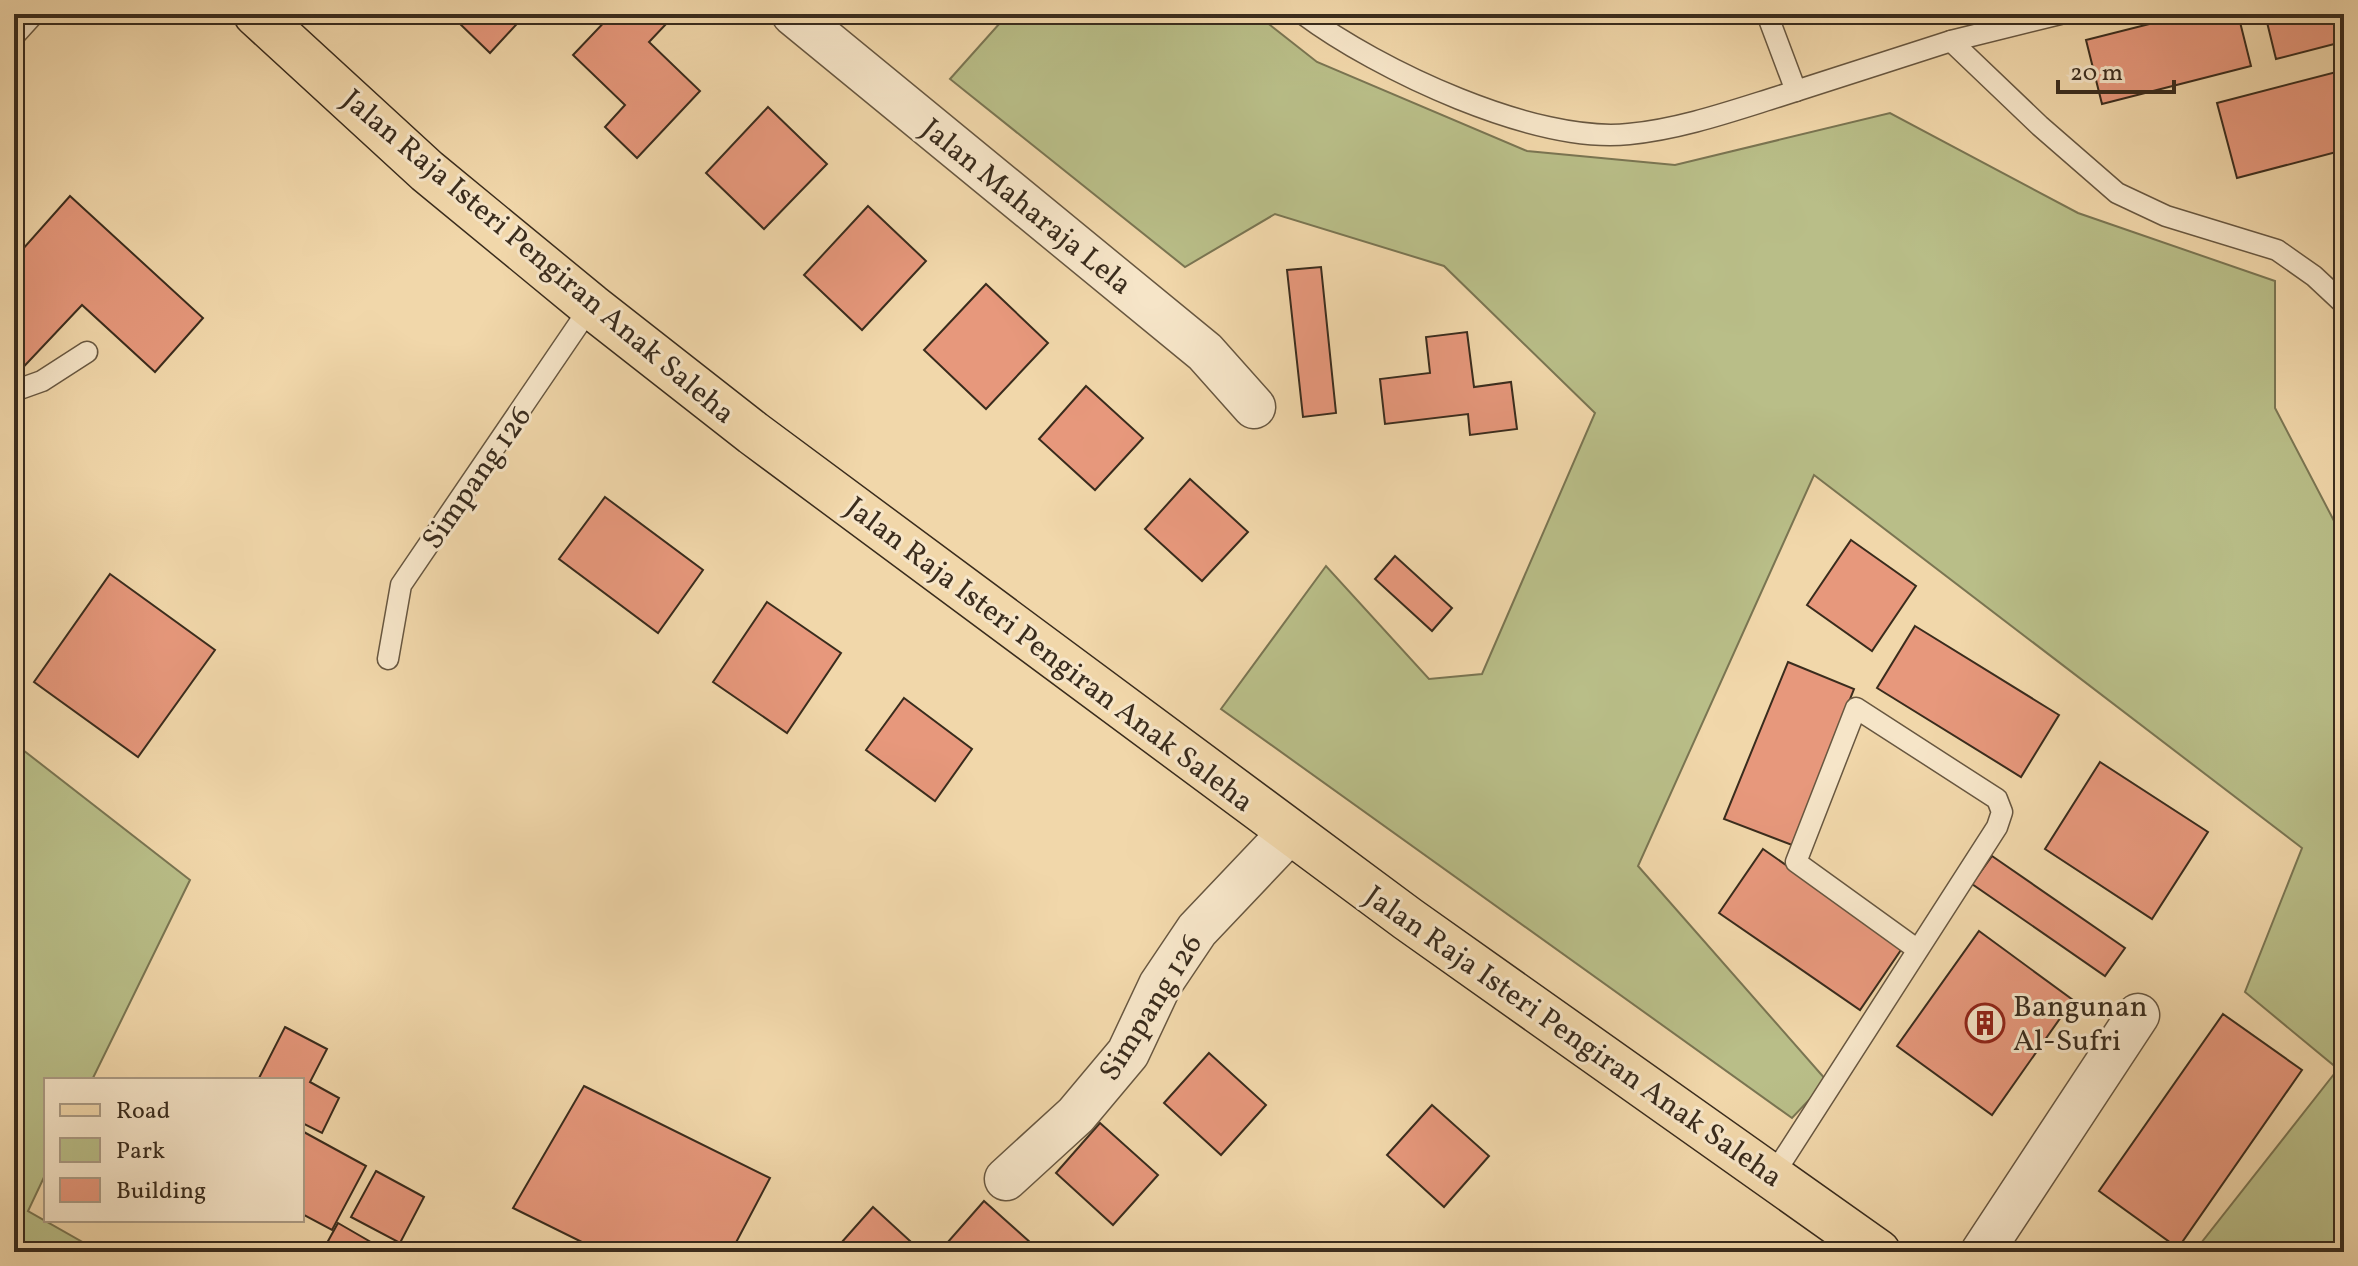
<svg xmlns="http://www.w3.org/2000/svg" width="2358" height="1266" viewBox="0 0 2358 1266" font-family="Vollkorn,serif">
<rect width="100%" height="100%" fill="#f1d7aa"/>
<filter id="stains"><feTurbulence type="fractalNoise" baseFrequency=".0025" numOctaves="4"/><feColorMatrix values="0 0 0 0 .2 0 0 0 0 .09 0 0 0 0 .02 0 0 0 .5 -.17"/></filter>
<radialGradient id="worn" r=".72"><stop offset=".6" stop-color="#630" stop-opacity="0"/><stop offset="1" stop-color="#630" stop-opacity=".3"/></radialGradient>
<g fill="#b9be88" stroke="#7a7552" stroke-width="2">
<path d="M1008,14H1256L1317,62L1527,151L1675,165L1890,113L2078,213L2275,281V408L2344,540V1252H2194L2338,1069L2245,992L2302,848L1814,475L1638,866L1827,1081L1792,1118L1221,709L1326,566L1429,679L1482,674L1595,413L1444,266L1275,214L1185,267L950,79Z"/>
<path d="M14,743L190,880L92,1080H46V1173L28,1211L100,1252H14Z"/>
</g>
<g fill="#e7987c" stroke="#3a2c1d" stroke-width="2">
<path d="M464,14H526L490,53L457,21Z"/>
<path d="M612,14H658L667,23L649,42L700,91L637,158L605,127L625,105L573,55Z"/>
<path d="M2189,14H2238L2251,66L2102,104L2086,40Z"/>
<path d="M2265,14H2335L2342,42L2276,59Z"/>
<path d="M2344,70V150L2237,178L2217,103Z"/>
<path d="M768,107L827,164L764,229L706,173Z"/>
<path d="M70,196L203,318L155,372L82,305L14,377V259Z"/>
<path d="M868,206L926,261L862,330L804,275Z"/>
<path d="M1321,267L1336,413L1303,417L1287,270Z"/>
<path d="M986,284L1048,343L986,409L924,350Z"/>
<path d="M1467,332L1474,387L1511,382L1517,429L1470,435L1468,414L1385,424L1380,379L1430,373L1426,337Z"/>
<path d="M1086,386L1143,438L1095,490L1039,439Z"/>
<path d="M1190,479L1248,532L1202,581L1145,529Z"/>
<path d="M605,497L703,570L658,633L559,559Z"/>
<path d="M1851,540L1916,586L1872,651L1807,605Z"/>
<path d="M1395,556L1452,608L1432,631L1375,579Z"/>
<path d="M110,574L215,650L138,757L34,682Z"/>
<path d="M767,602L841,653L787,733L713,682Z"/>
<path d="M1915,626L2059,715L2021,777L1877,688Z"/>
<path d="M1788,662L1854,689L1792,845L1724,819Z"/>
<path d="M904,698L972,749L935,801L866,750Z"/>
<path d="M2100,762L2208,832L2152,919L2045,849Z"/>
<path d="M1763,849L1903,947L1860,1010L1719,913Z"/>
<path d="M1992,856L2125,948L2105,976L1972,884Z"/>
<path d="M1979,931L2073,1000L1992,1115L1897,1046Z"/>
<path d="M2223,1014L2302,1070L2178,1248L2099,1191Z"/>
<path d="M285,1027L327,1049L310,1082L339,1098L322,1133L302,1123V1080H258Z"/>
<path d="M1209,1053L1266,1105L1221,1155L1164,1103Z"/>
<path d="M584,1086L770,1178L731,1252H602L513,1208Z"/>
<path d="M1432,1105L1489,1156L1444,1207L1387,1155Z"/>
<path d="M1100,1123L1158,1175L1113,1225L1056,1173Z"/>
<path d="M302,1131L366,1166L332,1230L302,1214Z"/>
<path d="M376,1171L424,1197L400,1243L351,1217Z"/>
<path d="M984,1201L1041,1252L940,1251Z"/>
<path d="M873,1207L922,1252H833Z"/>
<path d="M338,1223L388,1252H322Z"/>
</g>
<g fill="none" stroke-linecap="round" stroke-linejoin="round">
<g stroke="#685740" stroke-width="23">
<g id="service">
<path d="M1303,14C1378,70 1535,144 1629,134C1680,129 1729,112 1777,97C1835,78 1893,60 1951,41L2040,126L2117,193L2166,216L2277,250L2314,276L2344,304"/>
<path d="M1767,14L1796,91"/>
<path d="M14,36L34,14"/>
<path d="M1951,41L2060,14"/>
<path d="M14,391L42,381L87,352"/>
<path d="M388,659L401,585L591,306"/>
<path d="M1772,1177L1997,827L2002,812L1997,799L1856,708L1796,862L1918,950"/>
</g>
</g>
<g stroke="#685740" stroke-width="45">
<g id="minor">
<path d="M793,14L1205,352L1254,407"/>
<path d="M1006,1179L1076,1115L1128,1053L1160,985L1197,930L1290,832"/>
<path d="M1982,1252L2138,1015"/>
</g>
</g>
<g stroke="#3a2c1d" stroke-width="47">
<path id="primary" d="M256,14L427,171L591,306L753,433L1408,919L1878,1252"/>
</g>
<use href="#service" stroke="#f6e5c8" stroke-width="20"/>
<use href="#minor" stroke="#f6e5c8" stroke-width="42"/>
<use href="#primary" stroke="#f1d7aa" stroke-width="44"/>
</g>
<defs>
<g id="building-ring" transform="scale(2)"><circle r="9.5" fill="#f6e5c8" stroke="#8f2418" stroke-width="1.5"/><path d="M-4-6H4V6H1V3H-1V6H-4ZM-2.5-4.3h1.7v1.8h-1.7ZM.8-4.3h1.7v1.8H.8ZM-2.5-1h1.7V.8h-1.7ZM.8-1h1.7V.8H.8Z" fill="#8f2418"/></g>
</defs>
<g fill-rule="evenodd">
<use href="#building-ring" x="1985" y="1023"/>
</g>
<g text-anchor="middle" stroke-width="6" stroke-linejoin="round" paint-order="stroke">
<g font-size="30" fill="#3a2c1d" stroke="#f6e5c8">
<text transform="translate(1027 206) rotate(39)" y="10">Jalan Maharaja Lela</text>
<text transform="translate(539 256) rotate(40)" y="10">Jalan Raja Isteri Pengiran Anak Saleha</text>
<text transform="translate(476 477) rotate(-55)" y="10">Simpang 126</text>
<text transform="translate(1050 654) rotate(37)" y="10">Jalan Raja Isteri Pengiran Anak Saleha</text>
<text transform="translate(1150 1007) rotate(-58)" y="10">Simpang 126</text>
<text transform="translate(1574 1036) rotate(35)" y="10">Jalan Raja Isteri Pengiran Anak Saleha</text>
</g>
<g font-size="30" fill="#3a2c1d" stroke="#f6e5c8" text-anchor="start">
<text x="2013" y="1016">Bangunan<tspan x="2013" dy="34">Al-Sufri</tspan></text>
</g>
</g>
<rect width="2358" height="1266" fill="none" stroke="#f1d7aa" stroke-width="48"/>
<rect x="16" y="16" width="2326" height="1234" fill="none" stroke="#3a2c1d" stroke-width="4"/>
<rect x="24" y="24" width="2310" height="1218" fill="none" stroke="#3a2c1d" stroke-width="2"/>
<rect x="44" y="1078" width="260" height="144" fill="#f6e5c8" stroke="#ab9b84" stroke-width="2"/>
<rect x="60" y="1104" width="40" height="12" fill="#f1d7aa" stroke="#ab9b84" stroke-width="2"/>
<text x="116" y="1118" font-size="24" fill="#3a2c1d">Road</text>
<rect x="60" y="1138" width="40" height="24" fill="#b9be88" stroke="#ab9b84" stroke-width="2"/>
<text x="116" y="1158" font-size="24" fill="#3a2c1d">Park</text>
<rect x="60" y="1178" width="40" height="24" fill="#e7987c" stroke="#ab9b84" stroke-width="2"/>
<text x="116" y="1198" font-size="24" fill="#3a2c1d">Building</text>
<path d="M2058 80v12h116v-12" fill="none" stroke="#3a2c1d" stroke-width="4"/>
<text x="2070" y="80" font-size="24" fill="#3a2c1d" stroke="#f6e5c8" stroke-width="6" paint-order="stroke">20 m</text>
<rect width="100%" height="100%" filter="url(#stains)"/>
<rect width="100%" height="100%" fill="url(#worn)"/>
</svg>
